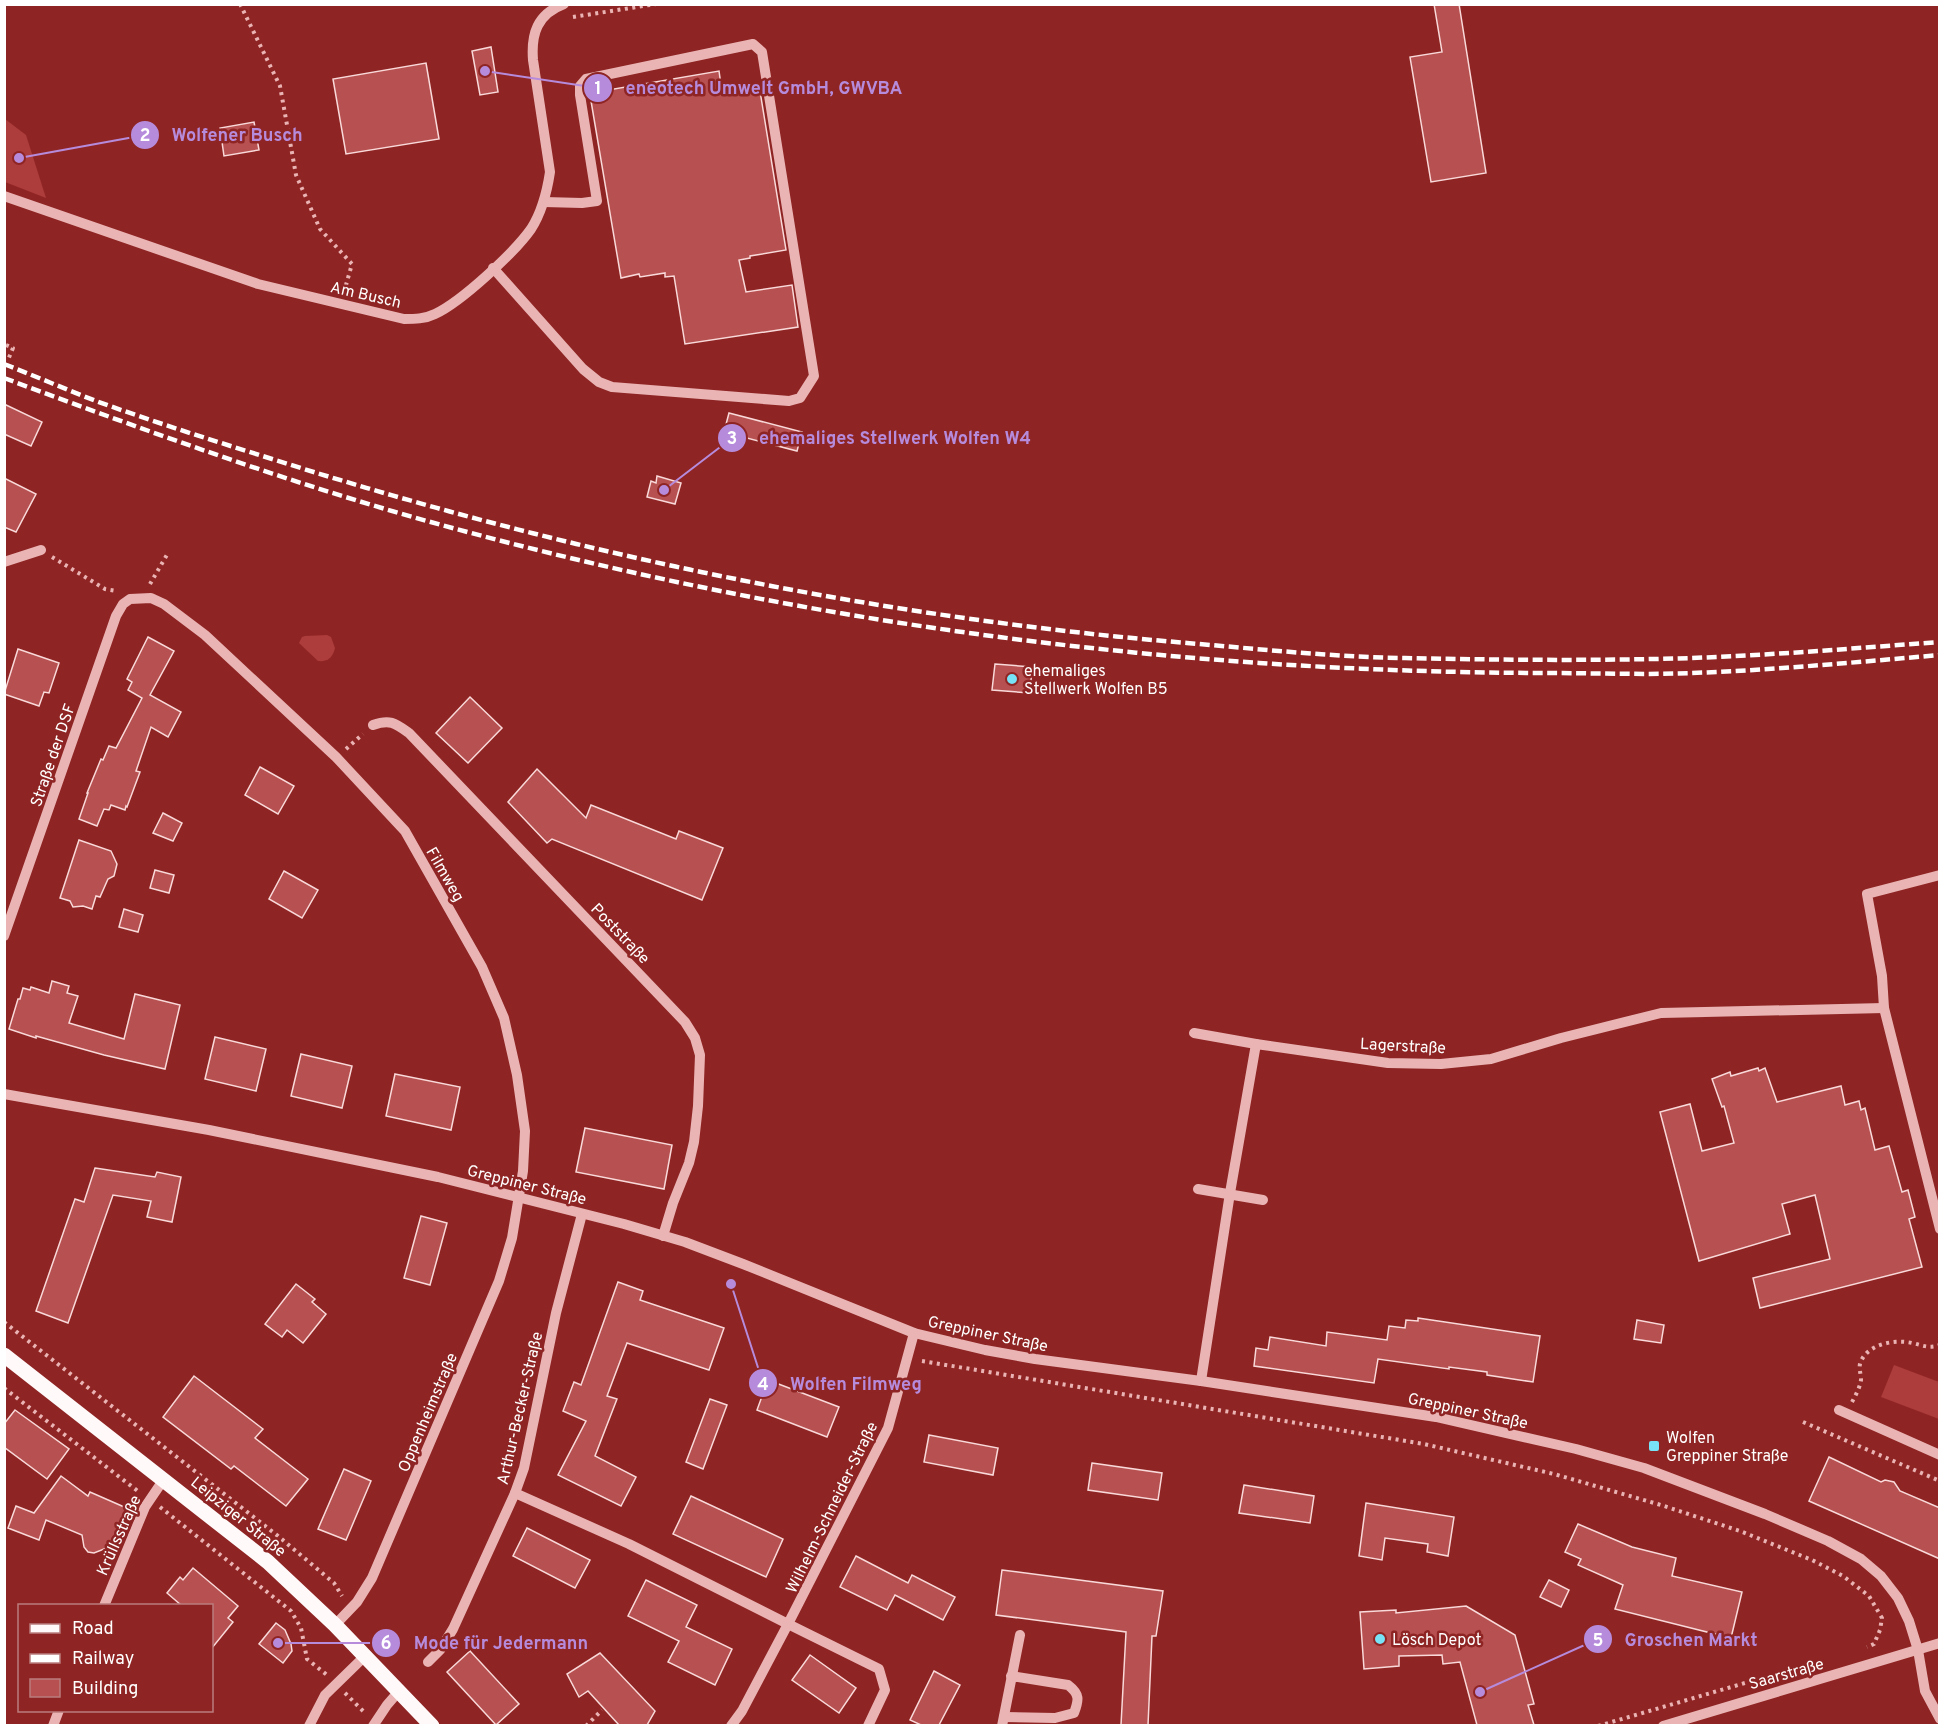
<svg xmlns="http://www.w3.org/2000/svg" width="1944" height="1730" viewBox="0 0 1944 1730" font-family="Overpass,sans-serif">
<rect width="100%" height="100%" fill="#8e2524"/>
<g fill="#ad3c3c">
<path d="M5,119L26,135L46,198L5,182Z"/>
<path d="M327,635L331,637L335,648C333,657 328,662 318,661L299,643L302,637L305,636Z"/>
<path d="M1894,1365L1939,1382V1419L1881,1397Z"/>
</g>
<g fill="#b75050" stroke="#f9d9d9" stroke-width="1.5">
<path d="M1434,4H1459L1486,173L1431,182L1410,57L1442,52Z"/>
<path d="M491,47L498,92L480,95L472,51Z"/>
<path d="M426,63L439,139L346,154L333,79Z"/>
<path d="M719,71L722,92L759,85L786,250L750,256V258L739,260L746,292L792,285L798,327L685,344L674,276L665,277V273L640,277L639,274L621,278L590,95L609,92L608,90Z"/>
<path d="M254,122L259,150L224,156L220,128Z"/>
<path d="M4,404L42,422L31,446L4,434Z"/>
<path d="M729,413L802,432L797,451L724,432Z"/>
<path d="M657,476L681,483L675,504L647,497L651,481L656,483Z"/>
<path d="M4,478L36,494L16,532L4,527Z"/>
<path d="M148,637L174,651L150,695L181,712L168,737L151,727L136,771L140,772L127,807L126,806L125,810L111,805L109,810L104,809L97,826L79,819L88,793H87L101,759L103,760L109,746L116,748L142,698L128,690L132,682L127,679Z"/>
<path d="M18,649L59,663L49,693L44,692L39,706L4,694Z"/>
<path d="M995,664L1032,667L1030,693L992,690Z"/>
<path d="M470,697L502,728L468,763L436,733Z"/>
<path d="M260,767L294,786L278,814L245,795Z"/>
<path d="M537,769L586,818L591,805L676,839L679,831L723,848L702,900L552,839L547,843L508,802Z"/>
<path d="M163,813L182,823L173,841L153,833Z"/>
<path d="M79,840L111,851L117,864L114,876L108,879L100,897L96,896L92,909L83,906L73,907L70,901L60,898Z"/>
<path d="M155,870L174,875L169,893L150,888Z"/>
<path d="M284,871L318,890L302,918L269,899Z"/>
<path d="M124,909L143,915L138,932L119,927Z"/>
<path d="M52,981L69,986L67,993L78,996L69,1023L124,1039L135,994L180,1005L165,1069L104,1055L36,1036V1038L9,1029L18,999H20L23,988L30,990L31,987L49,993Z"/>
<path d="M215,1037L266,1049L256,1091L205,1079Z"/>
<path d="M301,1054L352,1066L342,1108L291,1096Z"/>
<path d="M1758,1068L1759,1071L1765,1068L1777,1102L1841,1086L1845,1105L1859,1101L1861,1110L1865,1108L1875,1150L1889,1146L1902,1192L1908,1190L1915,1217L1909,1219L1922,1267L1760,1308L1753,1278L1830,1259L1815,1195L1782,1204L1790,1234L1699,1261L1660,1112L1690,1104L1702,1151L1734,1143L1724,1106L1722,1107L1712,1079L1730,1072L1731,1076Z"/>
<path d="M395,1074L460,1087L451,1130L386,1116Z"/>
<path d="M585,1128L672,1145L664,1189L576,1172Z"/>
<path d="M95,1168L155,1177L157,1172L181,1177L172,1222L147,1217L151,1201L113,1195L68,1323L36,1311L75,1199L84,1202Z"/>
<path d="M421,1216L447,1223L430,1285L404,1278Z"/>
<path d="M618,1282L643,1291L640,1300L724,1328L709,1370L627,1343L607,1396L617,1399L595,1456L636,1477L621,1506L558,1475L586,1421L563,1411L574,1382L581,1385Z"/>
<path d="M296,1284L315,1299L312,1302L326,1314L303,1343L287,1330L282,1337L265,1324Z"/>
<path d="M1418,1318L1540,1336L1533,1382L1487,1375V1372L1449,1367V1369L1378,1359L1374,1383L1254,1366L1256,1348L1268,1350L1270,1337L1326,1346L1327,1332L1387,1340L1389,1326L1405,1328L1406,1320L1418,1321Z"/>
<path d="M1637,1320L1664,1325L1661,1343L1634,1339Z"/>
<path d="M194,1376L263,1429L255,1438L308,1479L286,1506L234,1466L231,1469L163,1417Z"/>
<path d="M768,1380L839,1407L827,1437L757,1410Z"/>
<path d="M710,1399L727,1405L703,1469L686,1462Z"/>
<path d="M15,1410L69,1449L47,1479L4,1447V1424Z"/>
<path d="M929,1435L998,1448L993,1475L924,1462Z"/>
<path d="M1829,1457L1881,1482L1885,1480L1894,1482L1900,1491L1940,1508V1559L1809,1501Z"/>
<path d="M1092,1463L1162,1473L1158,1500L1088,1490Z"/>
<path d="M344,1469L371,1481L346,1540L318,1529Z"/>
<path d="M61,1476L88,1496L90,1492L131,1510L114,1549L109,1547L94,1553L88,1552L84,1547L82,1535L46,1520L39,1540L8,1528L16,1506L34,1513Z"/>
<path d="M1244,1485L1314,1496L1310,1523L1239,1513Z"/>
<path d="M691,1496L783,1539L766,1577L673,1534Z"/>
<path d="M1366,1503L1454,1517L1448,1556L1427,1552L1428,1544L1385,1538L1382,1560L1359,1556Z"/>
<path d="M1578,1524L1632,1547L1676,1558L1672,1576L1742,1592L1731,1638L1615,1609L1623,1585L1578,1565L1581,1559L1565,1552Z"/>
<path d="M527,1528L590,1560L575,1588L513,1556Z"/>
<path d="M856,1556L908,1583L912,1575L955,1597L943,1620L895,1595L887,1610L840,1587Z"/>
<path d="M193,1568L238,1606L228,1618L233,1622L212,1648V1605H181L167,1593L180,1577L183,1580Z"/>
<path d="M1002,1570L1163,1591L1156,1636H1152L1148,1725H1121L1126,1632L996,1615Z"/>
<path d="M646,1580L697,1605L686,1627L732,1649L715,1685L668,1662L679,1641L628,1616Z"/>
<path d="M1549,1580L1569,1590L1561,1607L1540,1597Z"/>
<path d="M1466,1606L1515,1635L1534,1704L1528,1705L1534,1725H1477L1460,1662L1443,1664L1442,1655L1399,1656V1666L1364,1669L1360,1612L1396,1610V1613Z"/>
<path d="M276,1623L285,1630L291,1644L292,1651L283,1663L259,1644Z"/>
<path d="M470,1651L519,1704L496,1725L447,1672Z"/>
<path d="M600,1653L655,1711L647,1725H619L588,1691L579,1697L567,1674Z"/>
<path d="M810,1655L856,1688L839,1713L792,1680Z"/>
<path d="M934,1671L960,1685L939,1725H921L910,1720Z"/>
</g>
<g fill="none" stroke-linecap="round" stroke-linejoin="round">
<g stroke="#ebb4b4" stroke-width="4" stroke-dasharray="3 4.5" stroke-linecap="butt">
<path d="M240,4L280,86L296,175L320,229L352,264L344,292"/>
<path d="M573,17L656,4"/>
<path d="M6,345L13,348L8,360"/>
<path d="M52,557L105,589L117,591"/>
<path d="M150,584L168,553"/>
<path d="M346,749L363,734"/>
<path d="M4,1322L278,1536L334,1583L342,1596"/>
<path d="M922,1361L1424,1444L1554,1474L1661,1505L1740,1531L1812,1560L1843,1576L1869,1596L1882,1618L1880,1630L1874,1644L1867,1647"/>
<path d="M4,1388L139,1492"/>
<path d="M1852,1402C1856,1395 1860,1387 1861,1380C1861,1373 1858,1367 1861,1361C1869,1344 1894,1339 1912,1343C1922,1345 1928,1349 1940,1345"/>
<path d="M1803,1422L1940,1481"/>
<path d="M160,1507L291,1611L301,1628L307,1659L327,1675"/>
<path d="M345,1693L365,1713"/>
<path d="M586,1726L602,1710"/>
<path d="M1598,1726L1762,1678"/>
</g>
<g stroke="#ebb4b4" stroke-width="10">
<path d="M4,196L258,284L404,319C414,319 425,319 435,314C461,302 514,253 531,229C542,212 547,192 550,172L533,60C531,34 537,14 564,4"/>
<path d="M493,268L583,369L599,382L612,387L789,401L800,398L814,376L762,52L753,44L586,79L580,86V95L597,201L582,203L544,202"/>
<path d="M4,562L41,550"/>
<path d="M373,725C390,719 395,723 409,733L664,1000L685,1022L695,1038L700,1055L698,1106L694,1142L689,1163L673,1203L663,1236"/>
<path d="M1940,875L1867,894L1882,976L1884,1008L1940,1229"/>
<path d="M4,936L116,616L123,604L130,599L151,598L164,604L205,635L336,757L405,831L482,967L504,1018L517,1075L525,1131L523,1171L512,1238L499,1281L372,1578L357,1602L335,1625"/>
<path d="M1194,1033L1256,1044"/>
<path d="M4,1094L209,1130L438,1177L624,1224L685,1242L743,1264L914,1333L985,1350L1035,1359L1201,1381L1436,1417L1576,1449L1644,1468L1765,1514L1828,1541L1861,1559L1881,1576L1898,1598L1909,1621L1918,1650L1925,1691L1940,1719"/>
<path d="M1198,1189L1263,1200"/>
<path d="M1201,1381L1230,1193L1256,1044L1388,1063L1441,1064L1491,1059L1561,1038L1661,1013L1884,1008"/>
<path d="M1839,1410L1940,1455"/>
<path d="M515,1493L629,1544L788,1624L888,1428L914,1333"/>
<path d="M104,1606L145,1507L164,1479"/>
<path d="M428,1662L440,1650L453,1629L515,1493L524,1468L556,1313L582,1214"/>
<path d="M1004,1717L1055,1718L1074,1713C1079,1700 1080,1694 1068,1685L1011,1676"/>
<path d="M53,1726L59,1710"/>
<path d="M309,1726L325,1695L366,1655"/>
<path d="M373,1726L387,1705L400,1690"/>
<path d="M731,1726L742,1711L788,1624L879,1669L885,1690L868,1726"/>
<path d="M1002,1726L1020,1635"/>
<path d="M1663,1726L1940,1643"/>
</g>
<path stroke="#fff9f9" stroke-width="15" d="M4,1355L268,1562L335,1625L432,1726"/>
<g stroke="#fff" stroke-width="4.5" stroke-dasharray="10 4.5" stroke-linecap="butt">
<path d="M4,364C35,376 65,389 96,401C165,426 234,447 304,469C591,558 887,618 1187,643C1260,649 1332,657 1405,658C1500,660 1596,661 1692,658C1775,655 1857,648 1940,642"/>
<path d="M4,378C144,430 284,481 427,521C791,622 1166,672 1544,673C1593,673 1643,675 1692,673C1775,670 1857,662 1940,655"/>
</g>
</g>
<g fill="#78e2f6" stroke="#8e2524" stroke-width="2">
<circle cx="1012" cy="679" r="6"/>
<rect x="1648" y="1440" width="12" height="12" rx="3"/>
<circle cx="1380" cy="1639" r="6"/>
</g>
<g text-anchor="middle" stroke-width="5" stroke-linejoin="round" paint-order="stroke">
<g font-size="16" fill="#fff" stroke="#8e2524">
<text transform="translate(366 294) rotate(13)" y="6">Am Busch</text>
<text transform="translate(52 755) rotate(-71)" y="6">Straße der DSF</text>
<text transform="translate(446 874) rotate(60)" y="6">Filmweg</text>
<text transform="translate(621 933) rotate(46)" y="6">Poststraße</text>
<text transform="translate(1403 1045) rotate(3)" y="6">Lagerstraße</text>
<text transform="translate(527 1184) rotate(14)" y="6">Greppiner Straße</text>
<text transform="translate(988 1333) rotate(12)" y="6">Greppiner Straße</text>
<text transform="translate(519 1408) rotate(-77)" y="6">Arthur-Becker-Straße</text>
<text transform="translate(1468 1410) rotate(12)" y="6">Greppiner Straße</text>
<text transform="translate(427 1412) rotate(-67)" y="6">Oppenheimstraße</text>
<text transform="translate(831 1507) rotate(-64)" y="6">Wilhelm-Schneider-Straße</text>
<text transform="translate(239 1516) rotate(39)" y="6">Leipziger Straße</text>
<text transform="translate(118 1535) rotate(-66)" y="6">Krüllsstraße</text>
<text transform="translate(1786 1673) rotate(-16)" y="6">Saarstraße</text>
</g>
<g font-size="16" fill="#fff" stroke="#8e2524" text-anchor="start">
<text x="1024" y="676">ehemaliges<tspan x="1024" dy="18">Stellwerk Wolfen B5</tspan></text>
<text x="1666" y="1443">Wolfen<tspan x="1666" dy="18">Greppiner Straße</tspan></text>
<text x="1392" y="1645">Lösch Depot</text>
</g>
</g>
<path fill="none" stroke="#b68bdc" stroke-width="2" d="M485 71L598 88M19 158L145 135M664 490L732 438M731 1284L763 1383M1480 1692L1598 1639M278 1643L386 1643"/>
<g fill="#b68bdc" stroke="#8e2524" stroke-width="2">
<circle cx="485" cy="71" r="6"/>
<circle cx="19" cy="158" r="6"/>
<circle cx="664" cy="490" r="6"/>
<circle cx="731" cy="1284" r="6"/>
<circle cx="1480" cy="1692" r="6"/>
<circle cx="278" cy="1643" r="6"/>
<circle cx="598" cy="88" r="15"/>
<circle cx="145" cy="135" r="15"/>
<circle cx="732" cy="438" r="15"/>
<circle cx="763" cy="1383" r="15"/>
<circle cx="1598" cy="1639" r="15"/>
<circle cx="386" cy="1643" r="15"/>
</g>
<g font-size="18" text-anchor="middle" font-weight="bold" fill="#fff">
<text x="598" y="94">1</text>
<text x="145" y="141">2</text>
<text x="732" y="444">3</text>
<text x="763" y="1390">4</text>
<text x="1598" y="1646">5</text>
<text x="386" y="1649">6</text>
</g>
<g font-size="18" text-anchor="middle" font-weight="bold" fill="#b68bdc" stroke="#8e2524" stroke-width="5" stroke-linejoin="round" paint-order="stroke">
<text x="764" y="94">eneotech Umwelt GmbH, GWVBA</text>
<text x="237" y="141">Wolfener Busch</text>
<text x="895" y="444">ehemaliges Stellwerk Wolfen W4</text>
<text x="856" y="1390">Wolfen Filmweg</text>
<text x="1691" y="1646">Groschen Markt</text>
<text x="501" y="1649">Mode für Jedermann</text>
</g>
<rect width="1944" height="1730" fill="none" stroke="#ffffff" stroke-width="12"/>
<rect x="18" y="1604" width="195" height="108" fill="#8e2524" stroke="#bb7c7c" stroke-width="1.5"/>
<rect x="30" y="1624" width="30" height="9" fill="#fff9f9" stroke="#bb7c7c" stroke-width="1.5"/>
<text x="72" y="1634" font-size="18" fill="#ffffff">Road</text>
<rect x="30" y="1654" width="30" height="9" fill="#ffffff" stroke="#bb7c7c" stroke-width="1.5"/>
<text x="72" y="1664" font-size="18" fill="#ffffff">Railway</text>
<rect x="30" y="1679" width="30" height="18" fill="#b75050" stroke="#bb7c7c" stroke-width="1.5"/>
<text x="72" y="1694" font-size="18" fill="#ffffff">Building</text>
</svg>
